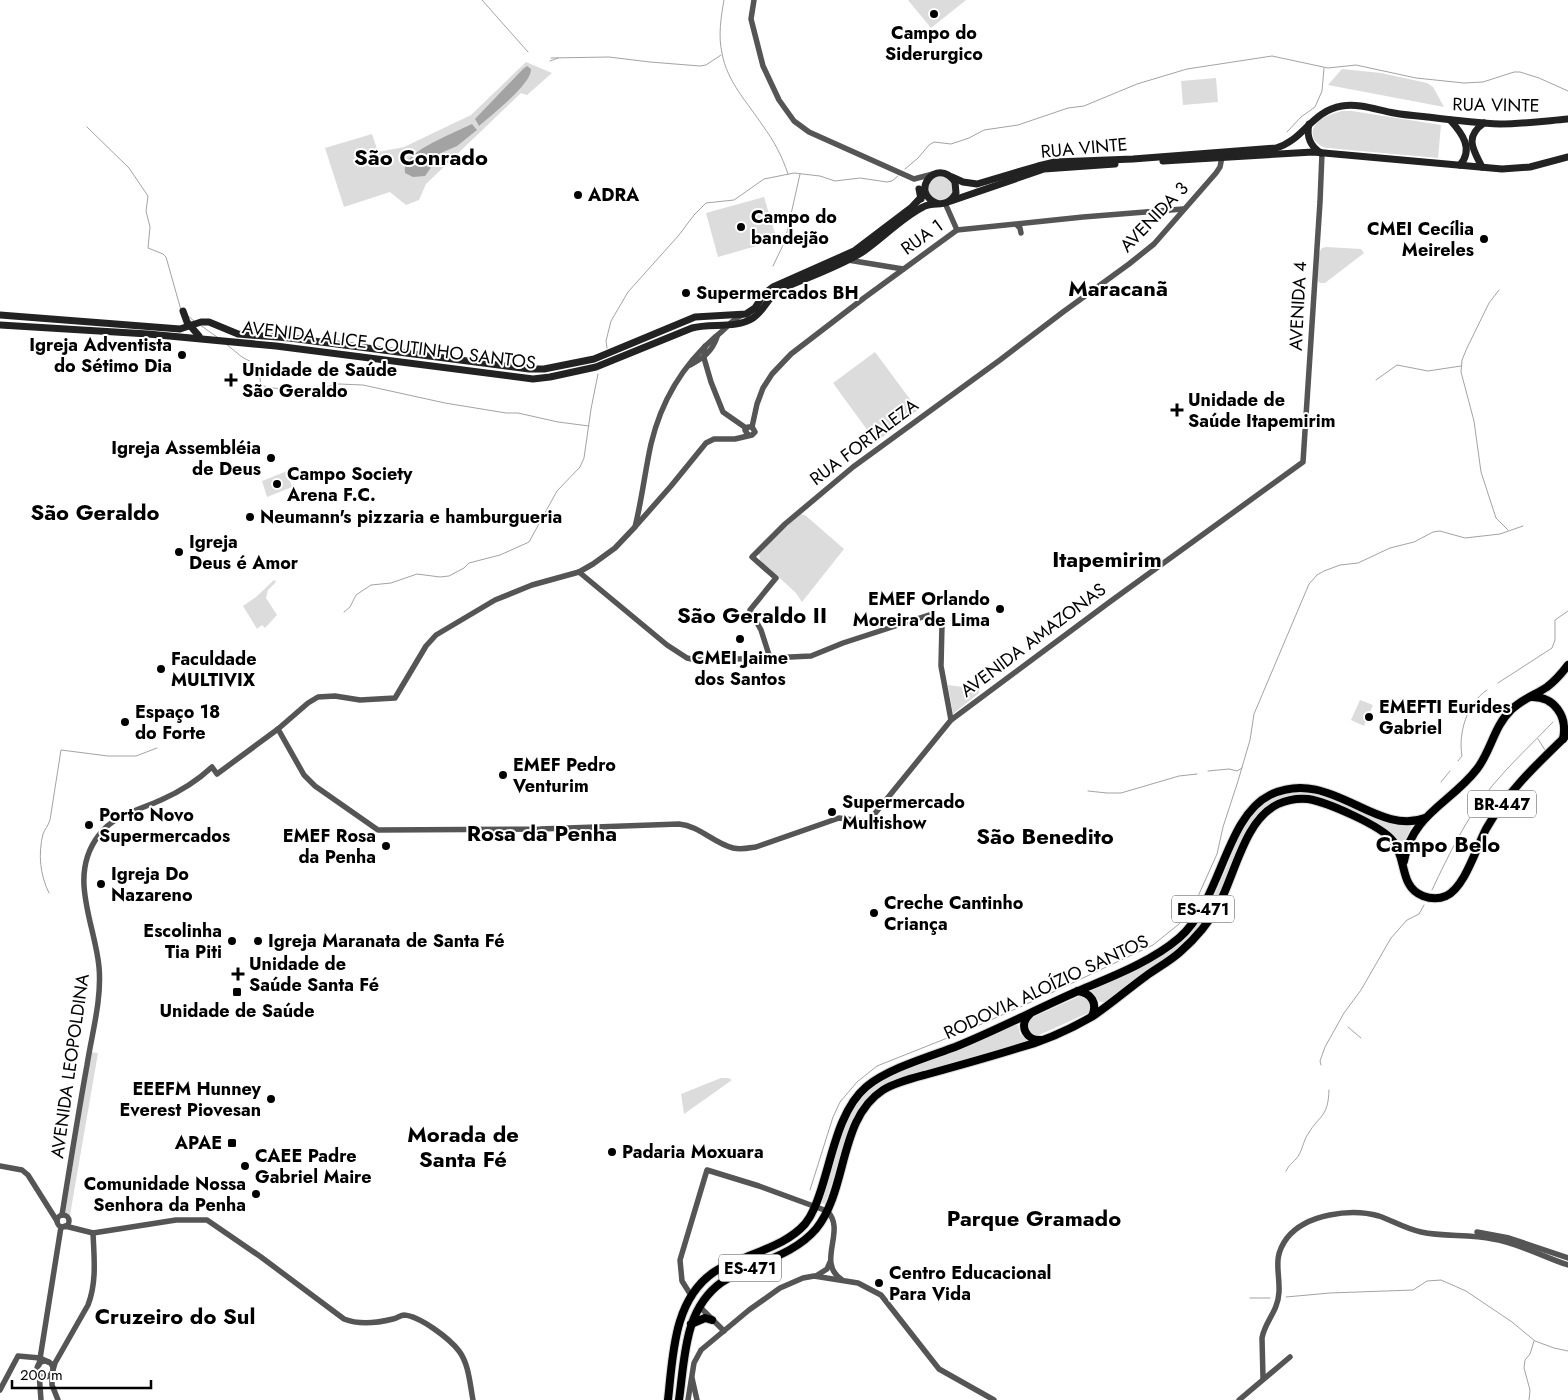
<svg xmlns="http://www.w3.org/2000/svg" width="1568" height="1400" viewBox="0 0 1568 1400" font-family="Jost,sans-serif">
<rect width="100%" height="100%" fill="#fff"/>
<g fill="#dcdcdc">
<path d="M908,0H966L931,28Z"/>
<path d="M526,62L552,73L527,95L521,93L426,184L419,200L406,205L390,192L344,207L325,148L372,134L378,152L404,147L471,115Z"/>
<path d="M1342,69L1381,73L1427,83L1433,87L1444,107L1328,85Z"/>
<path d="M1216,78L1218,102L1183,105L1181,81Z"/>
<path d="M1342,111H1352L1441,125L1438,158L1328,148C1317,147 1307,135 1316,124C1322,116 1333,114 1342,111Z"/>
<path d="M936,175L951,178L954,193L944,201L933,199C925,186 927,186 936,175Z"/>
<path d="M764,197L777,240L718,257L706,213Z"/>
<path d="M1326,247L1361,249L1364,253L1325,283H1320L1318,281L1319,253L1322,248Z"/>
<path d="M875,352L918,410L876,442L833,383Z"/>
<path d="M287,471L292,487L267,497L262,481Z"/>
<path d="M800,514L805,515L844,549L802,602L796,593L760,560L759,554L760,550Z"/>
<path d="M274,580L276,582L268,590L266,598L277,615L265,628L262,625L257,629L243,606L256,597Z"/>
<path d="M948,685L979,689V693L953,714Z"/>
<path d="M1360,700L1373,705L1364,726L1351,720Z"/>
<path d="M1288,791L1320,792L1386,821L1402,824H1413L1401,848L1393,835L1385,828L1323,800H1278L1262,811L1250,826L1222,893L1197,933L1160,964L1106,1002H1100L1089,990L1179,942L1186,936L1199,922L1213,899L1245,823L1263,802Z"/>
<path d="M1080,996H1085L1092,1004L1088,1013L1037,1036L1029,1034L1027,1023L1029,1019Z"/>
<path d="M1015,1025H1018L1020,1034L1028,1041L899,1078C860,1092 853,1116 841,1153C836,1170 831,1187 825,1204L820,1203L848,1116L864,1092L882,1078Z"/>
<path d="M91,1052L98,1053L70,1215L65,1214Z"/>
<path d="M721,1078H728L732,1080L684,1114L681,1094Z"/>
</g>
<g fill="#a3a3a3">
<path d="M527,66L531,69C532,84 491,115 479,126L475,119L523,69Z"/>
<path d="M472,124L477,130L457,146L434,156L430,169L425,176L413,177L405,173C405,169 404,166 407,162C415,148 456,132 472,124Z"/>
</g>
<g fill="none" stroke-linecap="round" stroke-linejoin="round">
<g stroke="#a3a3a3" stroke-width="1">
<path d="M482,0L528,52"/>
<path d="M724,0C721,17 718,36 722,53C727,82 748,103 763,126C774,141 782,156 788,174"/>
<path d="M551,58L609,57L650,62L700,66L706,65L721,55"/>
<path d="M550,61L558,58"/>
<path d="M87,127L129,168L148,196L146,211L150,227L148,248L163,254L166,257L181,310"/>
<path d="M1287,132L1301,117L1315,107L1322,91L1324,68"/>
<path d="M433,160L439,154"/>
<path d="M905,169L918,158L929,145L934,142L951,144L969,138L984,130L1018,125L1068,108L1084,106L1137,84L1187,69L1272,56L1328,68L1356,65L1416,78L1464,83L1483,82L1514,72H1520L1539,78L1568,91"/>
<path d="M773,266L785,241L800,174"/>
<path d="M1499,290L1489,303L1467,348L1462,360L1461,372L1474,421L1481,472L1496,518L1508,530"/>
<path d="M188,316L194,321"/>
<path d="M200,325L217,337"/>
<path d="M226,344L242,357L255,364L259,372L261,385L267,387L294,391L317,389L339,384L363,385L445,403L506,413H518L558,422L589,426"/>
<path d="M607,348L606,341L611,321L628,292L679,235L694,215L706,203L734,200L764,179L794,173L820,176L835,181L860,178L887,182L892,181L898,176"/>
<path d="M1376,380L1397,365L1428,371L1461,366"/>
<path d="M344,612L350,607L356,595L371,585L391,583L417,574L440,577L449,576L464,568L469,563L500,555L529,542L557,491L580,467L584,458L591,409L598,374"/>
<path d="M1498,683L1552,648L1555,640V620L1568,611"/>
<path d="M1538,739L1545,750"/>
<path d="M1458,761L1462,756C1458,733 1467,703 1487,690"/>
<path d="M1208,771L1229,769L1237,771L1242,768"/>
<path d="M1441,782L1450,771"/>
<path d="M1088,791L1107,793H1121L1179,776L1197,774"/>
<path d="M1432,890C1449,854 1467,817 1492,786C1511,763 1533,743 1553,722"/>
<path d="M49,893C40,875 38,854 43,834C45,829 48,826 50,820L61,750L108,756H136L157,748"/>
<path d="M1049,994L1153,945L1179,924L1195,903L1217,854L1223,827L1238,781L1250,740L1254,714L1309,584L1317,575L1324,571L1340,565L1358,563L1390,548L1414,542L1433,532L1440,531L1465,538L1500,534L1523,526"/>
<path d="M1348,1027L1361,1038"/>
<path d="M1321,1065L1320,1061L1325,1047L1344,1013L1361,990L1391,938L1407,920L1419,914L1424,905"/>
<path d="M1286,1171C1289,1165 1292,1163 1296,1159C1302,1153 1303,1141 1308,1134C1320,1114 1328,1118 1329,1090"/>
<path d="M810,1190L833,1117L840,1102L857,1082L877,1066L975,1027L1040,998"/>
<path d="M789,1242L806,1229L816,1215"/>
<path d="M1286,1297L1330,1293L1413,1290L1427,1281L1441,1280L1466,1291L1512,1322L1535,1341L1554,1348L1568,1351"/>
<path d="M1250,1298H1270"/>
<path d="M677,1387C682,1342 683,1302 725,1274C739,1265 755,1259 770,1251"/>
<path d="M1529,1400L1530,1390L1524,1368L1525,1360L1530,1354L1534,1341"/>
</g>
<g stroke="#dbdbdb" stroke-width="10">
<g id="primary">
<path d="M1531,697C1554,696 1568,716 1563,739"/>
<path d="M1404,861C1412,814 1451,803 1477,769C1491,751 1494,726 1511,710C1522,699 1535,695 1547,687C1555,681 1562,673 1568,665"/>
<path d="M1078,991C1091,993 1098,1003 1092,1016"/>
<path d="M1029,1015C1018,1026 1027,1041 1041,1040"/>
<path d="M691,1324L705,1318L712,1320"/>
<path d="M668,1400C673,1356 673,1300 714,1272C723,1266 734,1262 744,1258C765,1249 789,1242 805,1224C813,1214 817,1202 821,1190C832,1157 839,1110 866,1087C887,1069 928,1057 955,1047C997,1030 1037,1009 1078,991C1111,977 1151,962 1179,938C1221,902 1225,817 1270,795C1330,766 1375,837 1425,818"/>
<path d="M679,1400C685,1357 684,1309 722,1282C752,1263 792,1257 816,1229C848,1190 838,1119 883,1090C896,1082 913,1078 928,1074C957,1066 986,1058 1015,1049C1042,1042 1069,1030 1093,1016C1111,1004 1128,989 1146,976C1157,968 1170,961 1180,952C1196,938 1208,924 1218,906C1235,875 1244,820 1278,804C1287,800 1298,798 1308,799C1327,802 1382,826 1393,841C1407,858 1399,887 1423,896C1431,899 1439,899 1446,896C1465,887 1476,848 1486,829C1507,792 1538,763 1568,734"/>
</g>
</g>
<g stroke="#555" stroke-width="5.5">
<path d="M754,0L751,19L763,66L779,100L794,121L809,132L914,179L933,174"/>
<path d="M945,203L957,230"/>
<path d="M1017,225L1020,228L1021,233"/>
<path d="M847,258L848,260L903,269"/>
<path d="M705,346L704,358L711,382L723,412L746,428"/>
<path d="M690,365C703,358 712,352 717,337"/>
<path d="M752,427L757,404L763,388L772,374L791,354L864,298L957,230L1083,217L1183,209"/>
<path d="M635,527C642,499 645,471 651,444C661,402 683,365 715,337C725,330 730,321 742,315"/>
<path d="M579,572L667,645L687,658L696,660L770,658L811,656L843,643L929,615L942,624L941,666L951,720"/>
<path d="M770,658L761,630L750,610L776,578L752,557L785,524L853,467L1000,360L1063,312L1129,264L1154,244L1216,173L1220,167L1222,157"/>
<path d="M278,729L304,775L315,786L378,830L540,829L679,824C700,826 713,843 733,848C741,850 749,848 756,847L839,818L868,822L951,720L1111,601L1303,462L1320,202L1322,153"/>
<path d="M0,1166L22,1170L28,1175L57,1221"/>
<path d="M62,1215C70,1165 78,1115 87,1065C92,1033 102,999 99,967C95,923 67,876 99,835C114,815 139,810 161,800C179,792 197,781 212,767L217,774L278,729L308,703L318,697L335,696L360,700L395,698L426,646L436,635L495,600L532,585L579,572L593,564L615,548L634,528L671,486L706,443L714,439H735L752,435L755,432L752,427H748L745,430L748,435"/>
<circle cx="63" cy="1221" r="6"/>
<path d="M65,1226L93,1233L176,1220H207L261,1257L344,1319C359,1325 377,1323 393,1319C397,1318 401,1315 404,1315C420,1316 450,1339 459,1351C469,1364 470,1385 473,1400"/>
<path d="M1477,1232L1509,1238L1568,1258"/>
<path d="M816,1276L827,1269L830,1262"/>
<path d="M692,1297L682,1281L680,1260L707,1170L759,1186L827,1211C847,1230 816,1262 841,1279"/>
<path d="M699,1306L724,1331"/>
<circle cx="45" cy="1369" r="8"/>
<path d="M39,1365L61,1227"/>
<path d="M53,1370L55,1363L88,1305C97,1282 94,1257 93,1233"/>
<path d="M39,1373L41,1400"/>
<path d="M52,1373V1385L58,1400"/>
<path d="M692,1378L697,1400"/>
<path d="M1263,1378L1262,1338C1265,1321 1278,1312 1279,1292C1280,1271 1272,1258 1287,1238C1306,1214 1351,1208 1379,1216C1393,1221 1406,1229 1421,1232C1444,1237 1469,1234 1493,1239C1519,1243 1543,1257 1568,1265"/>
<path d="M0,1390L18,1356L40,1358L48,1362"/>
<path d="M688,1400L694,1363L701,1350L749,1310L780,1288L803,1278L814,1276L858,1283L881,1295L939,1369L994,1400"/>
<path d="M1239,1400L1290,1357"/>
</g>
<g stroke="#222" stroke-width="7">
<path d="M1450,120C1462,133 1474,149 1460,165"/>
<path d="M1309,124C1306,137 1311,147 1321,153"/>
<path d="M1163,161L1313,152L1502,169L1530,167L1568,157"/>
<path d="M1482,167C1473,149 1464,137 1484,123"/>
<path d="M952,177L963,182L977,184L1038,166L1055,162L1133,159L1276,148C1304,140 1311,111 1342,106C1359,103 1377,110 1394,113C1405,115 1417,116 1428,117C1452,120 1476,123 1500,124C1522,124 1545,121 1568,119"/>
<path d="M919,189L921,199"/>
<path d="M951,201L1044,169L1115,164"/>
<path d="M183,311L187,322L199,336"/>
<path d="M0,315L180,329L201,322H209L238,334L290,338L529,369H544L594,359L695,317L746,314L755,308L764,294L773,287L854,251L912,207L925,193"/>
<path d="M0,325L148,334L276,346L533,379L550,377L596,367L692,328C711,323 736,329 753,318C764,311 768,297 779,290C806,278 836,268 861,253C882,239 901,218 923,207C936,200 947,210 956,193L955,182C937,155 907,194 939,204"/>
</g>
<use href="#primary" stroke="#000" stroke-width="8"/>
</g>
<g fill="#000" stroke="#fff" stroke-width="2">
<circle cx="934" cy="14" r="5"/>
<circle cx="578" cy="195" r="5"/>
<circle cx="741" cy="227" r="5"/>
<circle cx="1484" cy="239" r="5"/>
<circle cx="686" cy="293" r="5"/>
<circle cx="182" cy="355" r="5"/>
<path d="M228.5 372.5h5v5h5v5h-5v5h-5v-5h-5v-5h5z"/>
<path d="M1174.5 402.5h5v5h5v5h-5v5h-5v-5h-5v-5h5z"/>
<circle cx="271" cy="458" r="5"/>
<circle cx="277" cy="484" r="5"/>
<circle cx="250" cy="517" r="5"/>
<circle cx="179" cy="552" r="5"/>
<circle cx="1000" cy="609" r="5"/>
<circle cx="740" cy="639" r="5"/>
<circle cx="161" cy="669" r="5"/>
<circle cx="1369" cy="717" r="5"/>
<circle cx="125" cy="722" r="5"/>
<circle cx="503" cy="775" r="5"/>
<circle cx="832" cy="812" r="5"/>
<circle cx="89" cy="825" r="5"/>
<circle cx="386" cy="846" r="5"/>
<circle cx="101" cy="884" r="5"/>
<circle cx="874" cy="913" r="5"/>
<circle cx="232" cy="941" r="5"/>
<circle cx="258" cy="941" r="5"/>
<path d="M235.5 966.5h5v5h5v5h-5v5h-5v-5h-5v-5h5z"/>
<rect x="232" y="987" width="10" height="10" rx="2.5"/>
<circle cx="271" cy="1099" r="5"/>
<rect x="227" y="1138" width="10" height="10" rx="2.5"/>
<circle cx="612" cy="1152" r="5"/>
<circle cx="245" cy="1166" r="5"/>
<circle cx="256" cy="1194" r="5"/>
<circle cx="879" cy="1283" r="5"/>
</g>
<g text-anchor="middle" stroke-width="4" stroke-linejoin="round" paint-order="stroke">
<g fill="#fff" stroke="#4c4c4c" stroke-width="1">
<rect x="1468" y="790.5" width="68" height="27" rx="4"/>
<rect x="1172" y="895.5" width="62" height="27" rx="4"/>
<rect x="719" y="1254.5" width="62" height="27" rx="4"/>
</g>
<g font-size="16" font-weight="bold" fill="#000">
<text x="1502" y="810">BR-447</text>
<text x="1203" y="915">ES-471</text>
<text x="750" y="1274">ES-471</text>
</g>
<g font-size="18" font-weight="bold" fill="#000" stroke="#fff" text-anchor="start">
<text x="934" y="39" text-anchor="middle">Campo do<tspan x="934" dy="21">Siderurgico</tspan></text>
<text x="588" y="201">ADRA</text>
<text x="751" y="223">Campo do<tspan x="751" dy="21">bandejão</tspan></text>
<text x="1474" y="235" text-anchor="end">CMEI Cecília<tspan x="1474" dy="21">Meireles</tspan></text>
<text x="696" y="299">Supermercados BH</text>
<text x="172" y="351" text-anchor="end">Igreja Adventista<tspan x="172" dy="21">do Sétimo Dia</tspan></text>
<text x="242" y="376">Unidade de Saúde<tspan x="242" dy="21">São Geraldo</tspan></text>
<text x="1188" y="406">Unidade de<tspan x="1188" dy="21">Saúde Itapemirim</tspan></text>
<text x="261" y="454" text-anchor="end">Igreja Assembléia<tspan x="261" dy="21">de Deus</tspan></text>
<text x="287" y="480">Campo Society<tspan x="287" dy="21">Arena F.C.</tspan></text>
<text x="260" y="523">Neumann's pizzaria e hamburgueria</text>
<text x="189" y="548">Igreja<tspan x="189" dy="21">Deus é Amor</tspan></text>
<text x="990" y="605" text-anchor="end">EMEF Orlando<tspan x="990" dy="21">Moreira de Lima</tspan></text>
<text x="740" y="664" text-anchor="middle">CMEI Jaime<tspan x="740" dy="21">dos Santos</tspan></text>
<text x="171" y="665">Faculdade<tspan x="171" dy="21">MULTIVIX</tspan></text>
<text x="1379" y="713">EMEFTI Eurides<tspan x="1379" dy="21">Gabriel</tspan></text>
<text x="135" y="718">Espaço 18<tspan x="135" dy="21">do Forte</tspan></text>
<text x="513" y="771">EMEF Pedro<tspan x="513" dy="21">Venturim</tspan></text>
<text x="842" y="808">Supermercado<tspan x="842" dy="21">Multishow</tspan></text>
<text x="99" y="821">Porto Novo<tspan x="99" dy="21">Supermercados</tspan></text>
<text x="376" y="842" text-anchor="end">EMEF Rosa<tspan x="376" dy="21">da Penha</tspan></text>
<text x="111" y="880">Igreja Do<tspan x="111" dy="21">Nazareno</tspan></text>
<text x="884" y="909">Creche Cantinho<tspan x="884" dy="21">Criança</tspan></text>
<text x="222" y="937" text-anchor="end">Escolinha<tspan x="222" dy="21">Tia Piti</tspan></text>
<text x="268" y="947">Igreja Maranata de Santa Fé</text>
<text x="249" y="970">Unidade de<tspan x="249" dy="21">Saúde Santa Fé</tspan></text>
<text x="237" y="1017" text-anchor="middle">Unidade de Saúde</text>
<text x="261" y="1095" text-anchor="end">EEEFM Hunney<tspan x="261" dy="21">Everest Piovesan</tspan></text>
<text x="222" y="1149" text-anchor="end">APAE</text>
<text x="622" y="1158">Padaria Moxuara</text>
<text x="255" y="1162">CAEE Padre<tspan x="255" dy="21">Gabriel Maire</tspan></text>
<text x="246" y="1190" text-anchor="end">Comunidade Nossa<tspan x="246" dy="21">Senhora da Penha</tspan></text>
<text x="889" y="1279">Centro Educacional<tspan x="889" dy="21">Para Vida</tspan></text>
</g>
<g font-size="18" fill="#000" stroke="#fff">
<text transform="translate(1496 105) rotate(1)" y="6">RUA VINTE</text>
<text transform="translate(1084 148) rotate(-5)" y="6">RUA VINTE</text>
<text transform="translate(1154 217) rotate(-46)" y="6">AVENIDA 3</text>
<text transform="translate(922 237) rotate(-36)" y="6">RUA 1</text>
<text transform="translate(1298 306) rotate(-87)" y="6">AVENIDA 4</text>
<text transform="translate(389 345) rotate(7)" y="6">AVENIDA ALICE COUTINHO SANTOS</text>
<text transform="translate(864 442) rotate(-37)" y="6">RUA FORTALEZA</text>
<text transform="translate(1033 640) rotate(-37)" y="6">AVENIDA AMAZONAS</text>
<text transform="translate(1046 987) rotate(-25)" y="6">RODOVIA ALOÍZIO SANTOS</text>
<text transform="translate(70 1066) rotate(-82)" y="6">AVENIDA LEOPOLDINA</text>
</g>
<g font-size="22" font-weight="bold" fill="#000" stroke="#fff">
<text x="421" y="165">São Conrado</text>
<text x="1118" y="296">Maracanã</text>
<text x="95" y="520">São Geraldo</text>
<text x="1107" y="567">Itapemirim</text>
<text x="752" y="623">São Geraldo II</text>
<text x="542" y="841">Rosa da Penha</text>
<text x="1045" y="844">São Benedito</text>
<text x="1438" y="852">Campo Belo</text>
<text x="463" y="1142">Morada de<tspan x="463" dy="25">Santa Fé</tspan></text>
<text x="1034" y="1226">Parque Gramado</text>
<text x="175" y="1324">Cruzeiro do Sul</text>
</g>
</g>
<path d="M12 1380v8h139v-8" fill="none" stroke="#000000" stroke-width="2.5"/>
<text x="20" y="1380" font-size="15" fill="#000000" stroke="#ffffff" stroke-width="4" paint-order="stroke">200 m</text>
</svg>
